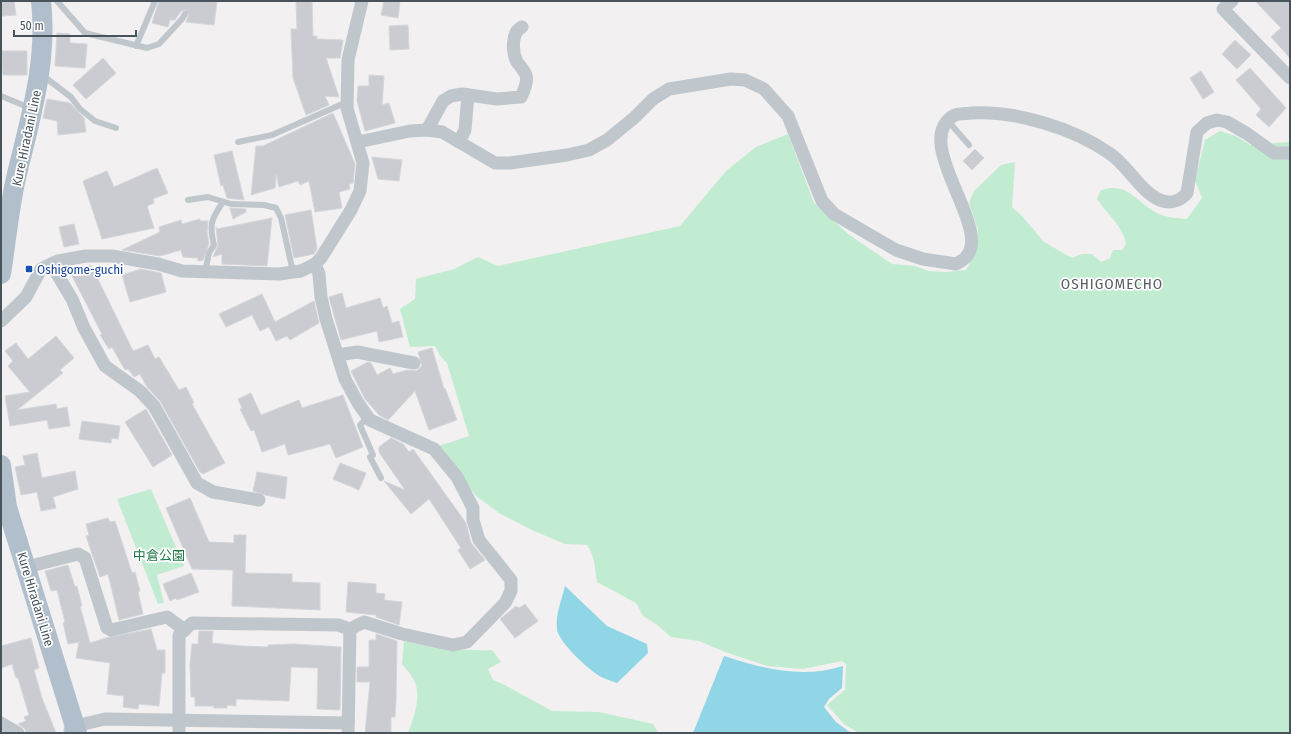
<svg xmlns="http://www.w3.org/2000/svg" width="1291" height="734" viewBox="0 0 1291 734" font-family="'Fira Sans Condensed','Noto Sans JP',sans-serif">
<rect width="100%" height="100%" fill="#f2f0f0"/>
<g fill="#c1ecd1">
<path d="M1220,131L1236,136L1250,145L1290,142V733L857,732L844,724L827,705L845,690L846,664L842,661L803,669L767,666L725,652L699,641L671,637L656,624L643,616L636,603L597,582C594,567 596,558 587,545L565,544L534,531L499,513L476,496L439,446L469,436L447,363L440,356L435,346L410,347L400,309L415,299L416,279L454,269L478,257L498,266L680,226L726,171L756,147L788,134L814,203L848,234L892,264L915,266L929,271L946,272L966,270L976,251L978,230L969,203L974,191L1001,165L1015,162L1012,207L1022,216L1044,242L1072,258L1082,254H1092L1101,262L1110,258L1113,250H1122L1126,244C1123,226 1107,214 1097,199L1101,190C1129,181 1136,203 1159,214C1167,218 1178,218 1187,219L1202,198L1195,180L1205,140Z"/>
<path d="M151,489L184,566L157,575L164,603L158,604L117,499Z"/>
<path d="M404,641C435,648 460,651 492,650L501,662L488,669L493,680L503,684L552,711L599,712L653,724L658,733H408C414,717 422,696 414,680C411,674 406,669 402,664Z"/>
</g>
<g fill="#91d6e6">
<path d="M565,586L607,626L647,644L648,653L617,683C609,680 601,678 595,673C584,665 558,641 557,629C555,615 562,599 565,586Z"/>
<path d="M724,656C765,669 801,679 843,666L842,688L829,699L824,707L836,722L851,733H693Z"/>
</g>
<g fill="#caccd2" stroke="#d4d6da">
<path d="M1,1H14L16,15L2,16Z"/>
<path d="M159,1H217L214,25L186,22L189,14L185,10L181,11L175,20H170L168,27L152,23Z"/>
<path d="M296,1H312L313,36H317V39L343,40L340,58H326L339,97L325,96L329,105L306,115L293,78L291,29H297Z"/>
<path d="M384,1H400L398,18L381,15Z"/>
<path d="M1255,1H1290V58L1271,37L1281,28Z"/>
<path d="M408,25L409,49L390,50L389,26Z"/>
<path d="M57,33L70,34V43L87,44L85,68L55,66Z"/>
<path d="M1235,40L1251,55L1237,69L1222,54Z"/>
<path d="M2,51H27V75H3Z"/>
<path d="M103,58L116,73L86,99L73,85Z"/>
<path d="M1250,68L1286,108L1269,127L1256,115L1261,109L1236,80Z"/>
<path d="M1201,71L1214,92L1203,99L1190,78Z"/>
<path d="M369,75L384,76L382,105L389,103L395,123L365,131L357,101L358,86H369Z"/>
<path d="M47,99L70,103L84,118L86,132L58,135L57,121L43,118Z"/>
<path d="M333,113L355,164L353,183L349,184L350,189L339,192L342,208L315,212L309,181L300,185L298,181L279,187L276,174L275,188L251,195L256,146H263Z"/>
<path d="M975,149L984,158L972,170L963,161Z"/>
<path d="M232,151L244,200L227,198L223,185L221,186L214,155Z"/>
<path d="M372,157L402,160L399,181L378,179Z"/>
<path d="M157,168L168,193L153,199L154,203L147,206L154,228L102,239L83,181L107,171L114,187Z"/>
<path d="M230,208L246,209V212L233,219Z"/>
<path d="M311,210L317,249L314,254L294,258L285,215Z"/>
<path d="M272,218L267,266L222,264V254L213,257L218,245L216,227L217,229Z"/>
<path d="M200,219V221H208L207,232L209,244L203,260L198,261V258L183,257L181,250L160,256L122,250L160,232L159,227L181,220L182,224Z"/>
<path d="M74,224L79,244L64,247L59,227Z"/>
<path d="M91,265L133,351L148,345L155,359L159,357L179,390L186,387L194,403L192,404L225,463L203,474L200,472L160,401L147,387L140,374L134,377L128,369L125,370L112,347L109,349L100,335L102,334L71,274Z"/>
<path d="M141,269L161,273L166,292L130,302L122,275Z"/>
<path d="M342,293L346,308L380,298L383,308L387,306L392,323L399,321L403,337L379,342L377,331L341,340L329,297Z"/>
<path d="M262,294L275,322L314,301L319,323L290,340L287,336L276,341L269,327L260,331L252,315L226,327L219,314Z"/>
<path d="M56,336L74,358L60,370L63,373L17,410L56,404L57,409L67,407L70,426L49,429L47,420L10,426L5,396L30,392L8,366L13,361L5,351L16,343L28,359Z"/>
<path d="M432,348L444,389L445,388L457,420L429,430L415,391L388,420L379,415L365,399L351,371L368,362L371,363L377,375L390,368L393,374L407,370L416,371L422,366L418,352Z"/>
<path d="M251,393L261,415L299,400L302,408L343,395L363,447L336,458L330,444L288,455L285,444L262,452L254,430L251,431L240,409L242,408L238,399Z"/>
<path d="M146,409L172,455L153,467L125,422Z"/>
<path d="M82,421L120,426L118,439L112,438L111,443L79,439Z"/>
<path d="M391,438L403,444L409,452L413,449L466,523L471,543L485,560L470,569L458,550L461,548L429,499L411,514L384,481L405,490L379,452V447Z"/>
<path d="M37,453L42,478L75,471L78,489L53,497L56,508L41,511L37,492L21,495L15,467L25,465L23,456Z"/>
<path d="M340,463L366,473L359,490L333,479Z"/>
<path d="M257,472L287,477L285,499L265,495L253,491Z"/>
<path d="M190,498L209,542L234,543V535H246L245,573L292,574V582L320,583V610L232,606L233,570L192,569L166,508Z"/>
<path d="M108,518L110,522L115,521L132,573L135,572L140,591L138,592L143,614L119,620L108,574L100,577L86,536L89,535L86,524Z"/>
<path d="M68,565L75,587L77,586L82,606H80L90,643L109,637L151,629L157,650H165V673H162L159,706L139,704L138,709L123,707L124,696L107,694L110,663L76,658L79,642L68,644L63,623L65,622L57,590L51,591L45,571Z"/>
<path d="M191,573L199,592L177,600L176,598L170,601L163,584Z"/>
<path d="M348,582L376,584V593L385,594L384,600L402,602L399,625L376,617V615L346,612Z"/>
<path d="M525,604L538,621L515,638L500,619L516,606L519,608Z"/>
<path d="M199,631H213L212,643L241,646L268,647V645L294,644L341,647L340,710L317,709L318,668L291,667L289,701L236,699V706L227,705V708H214V706H195V697H191L190,664L192,644H198Z"/>
<path d="M376,634L397,641L396,700L395,717H391V733H365L370,682H357V667H369V640H376Z"/>
<path d="M31,638L39,668L34,670L42,698L56,733H26L25,729L18,724L26,721L24,717L29,715L18,678H16L12,664L1,668V646Z"/>
</g>
<g fill="none" stroke-linecap="round" stroke-linejoin="round">
<g stroke="#bfc7cd" stroke-width="6">
<path d="M57,1L85,33L147,48L159,44L182,19L185,14"/>
<path d="M136,46L155,1"/>
<path d="M42,75L71,97L80,109L95,121L116,128"/>
<path d="M1,96L30,108"/>
<path d="M948,121L969,145"/>
<path d="M238,142L272,135L347,102"/>
<path d="M188,200L208,197L231,204L264,205L276,208L281,218L293,272"/>
<path d="M205,272L209,253L214,245C209,225 211,219 223,202"/>
<path d="M368,417L360,425L373,455L370,457L381,478"/>
</g>
<g stroke="#bfc7cd" stroke-width="13">
<path d="M1232,1L1223,9L1290,78"/>
<path d="M427,130L443,101L451,96L462,94L497,99L521,97C524,91 528,82 526,75C524,70 520,66 517,62C512,52 511,32 522,27"/>
<path d="M358,142L410,131L427,130L442,132L495,163H510L567,155L589,150L607,140L634,118L653,99L669,89L731,79L745,80L764,89L788,116L822,201L834,214L896,250L923,259L956,264C959,262 964,260 966,257C993,228 911,143 953,116C958,113 966,114 971,113C1014,110 1073,128 1109,153C1128,165 1142,195 1163,201C1172,204 1181,200 1187,193L1197,132L1207,123L1217,120L1227,122L1246,133L1274,153H1290"/>
<path d="M459,142L465,130L468,95"/>
<path d="M51,264L72,299L84,328L105,366L140,391L154,406L197,483L213,492L259,500"/>
<path d="M1,321L26,297L41,269L58,261L86,256H112L158,264L182,271L279,274L301,271L315,264L321,258L351,210L360,191L363,163L347,108L348,60L362,1"/>
<path d="M338,355L357,352L414,363"/>
<path d="M27,567L78,554L85,558L107,628L111,630L167,617L185,630"/>
<path d="M1,723L18,733"/>
<path d="M70,730L75,726L105,719L348,723"/>
<path d="M179,733V635L192,623L338,625L350,629L364,622L402,634L453,645L467,642L505,603L511,591V580L479,540L473,520V508L457,477L434,449L370,420L358,403L345,379L326,319L321,297L319,274L315,264"/>
<path d="M348,733L350,629"/>
</g>
<g stroke="#b1bfcc" stroke-width="20">
<path d="M1,274C6,242 9,209 16,178C30,119 48,62 41,1"/>
<path d="M1,465L7,507L77,733"/>
</g>
</g>
<rect fill="#1a4fb4" stroke="#fff" stroke-width="1.5" x="25" y="265" width="8" height="8" rx="2"/>
<g text-anchor="middle" stroke-width="3.5" stroke-linejoin="round" paint-order="stroke">
<g font-size="13" fill="#49535c" stroke="#fff">
<text transform="translate(26 138) rotate(-78)" y="5">Kure Hiradani Line</text>
<text transform="translate(36 599) rotate(73)" y="5">Kure Hiradani Line</text>
</g>
<g font-size="13" fill="#164399" stroke="#fff" text-anchor="start">
<text x="37" y="274">Oshigome-guchi</text>
</g>
<g font-size="13" fill="#1e7949" stroke="#fff">
<text x="159" y="560">中倉公園</text>
</g>
<g font-size="15" letter-spacing="1" fill="#5c6064" stroke="#fff">
<text x="1112" y="289">OSHIGOMECHO</text>
</g>
</g>
<rect width="1291" height="734" fill="none" stroke="#49535c" stroke-width="4"/>
<path d="M14 30v6h122v-6" fill="none" stroke="#49535c" stroke-width="2"/>
<text x="20" y="30" font-size="12" fill="#49535c" stroke="#ffffff" stroke-width="3" paint-order="stroke">50 m</text>
</svg>
